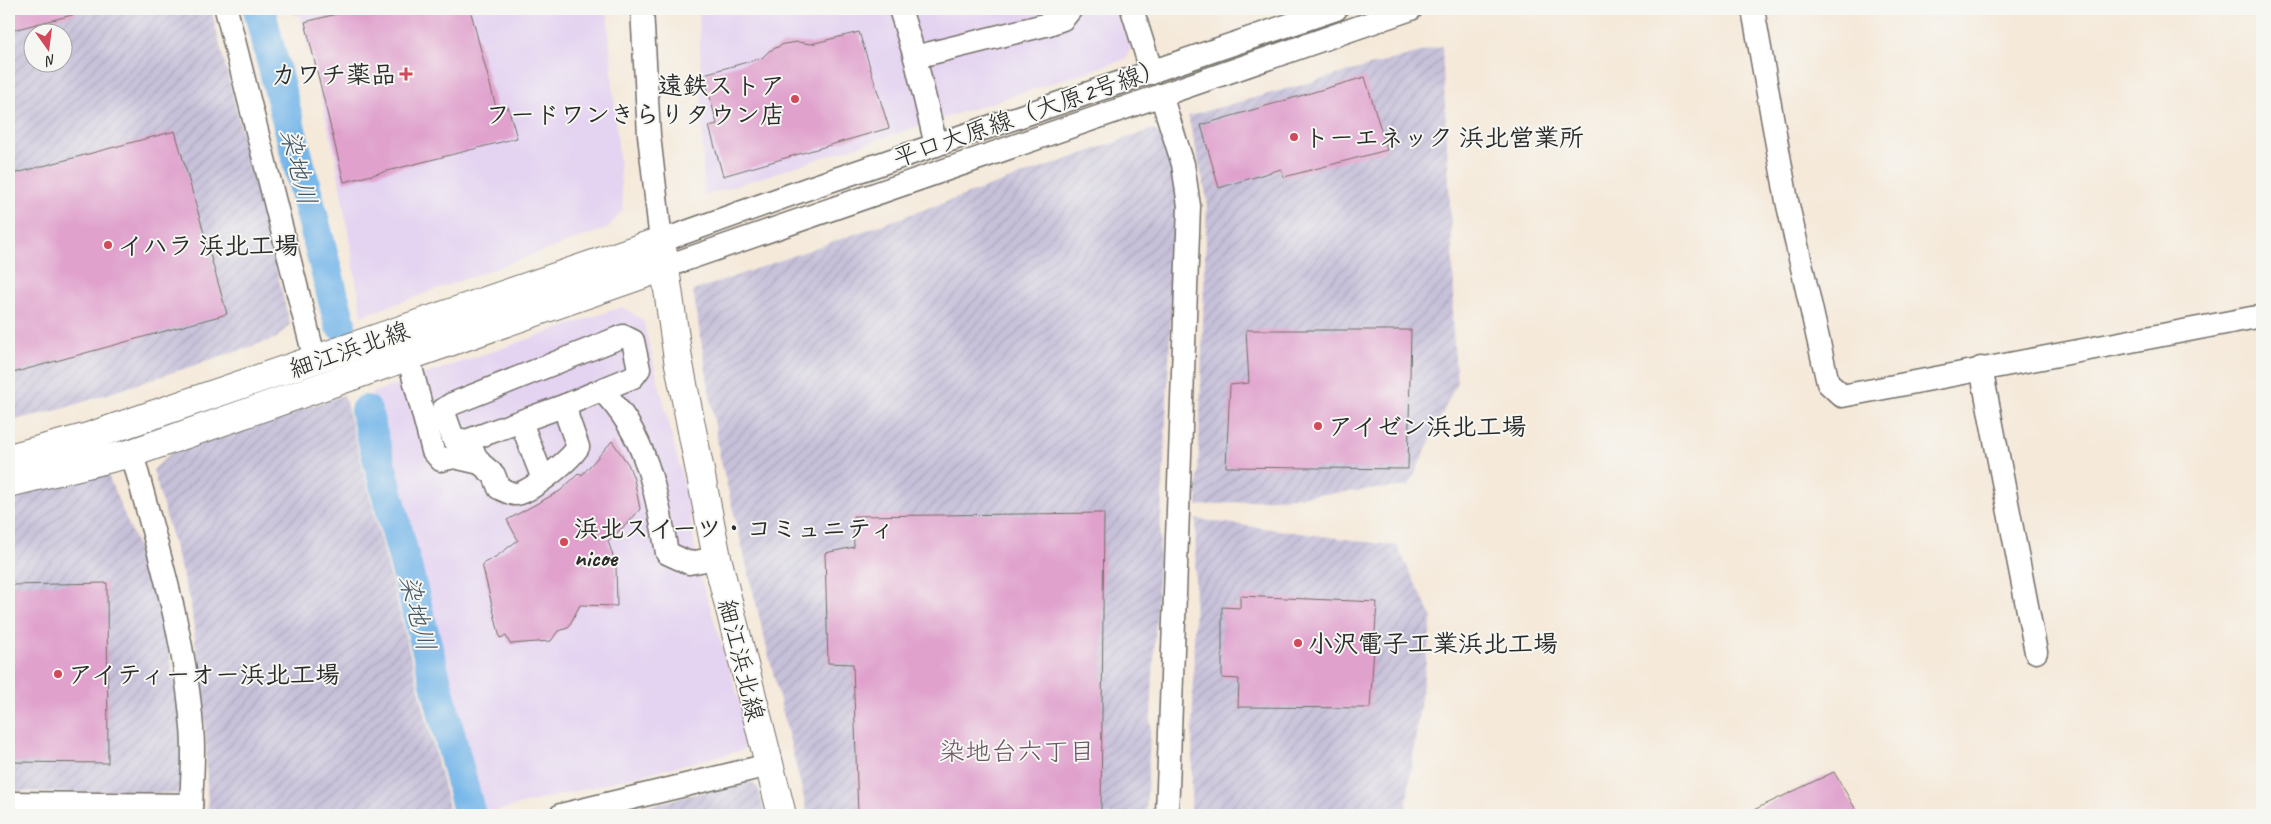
<svg xmlns="http://www.w3.org/2000/svg" width="2271" height="824" viewBox="0 0 2271 824" font-family="Caveat,'Klee One',sans-serif">
<defs>
<pattern id="industrial-furrows" width="10" height="10" patternUnits="userSpaceOnUse" patternTransform="scale(1.25)"><rect width="10" height="10" fill="#c6c0d9"/><path d="M-1 1l2-2M0 10L10 0M9 11l2-2" fill="none" stroke="#aaa5ba"/></pattern>
</defs>
<rect width="100%" height="100%" fill="#f6f6f2"/>
<filter id="ink" filterUnits="userSpaceOnUse"><feTurbulence type="fractalNoise" baseFrequency=".02" numOctaves="2"/><feDisplacementMap in="SourceGraphic" scale="10" xChannelSelector="R" yChannelSelector="G"/><feConvolveMatrix kernelMatrix="1 2 1 2 8 2 1 2 1" color-interpolation-filters="sRGB"/></filter>
<filter id="wash" filterUnits="userSpaceOnUse"><feTurbulence type="fractalNoise" baseFrequency=".0096" numOctaves="4" result="noise"/><feDisplacementMap in="SourceGraphic" scale="20" xChannelSelector="R" yChannelSelector="G"/><feGaussianBlur stdDeviation="1.12" result="paint"/><feColorMatrix in="noise" values="0 0 0 0 0 0 0 0 0 0 0 0 0 0 0 0 0 1.4 0 .05"/><feComposite in="paint" operator="in"/></filter>
<g filter="url(#wash)">
<rect width="100%" height="100%" fill="#f5e9d9"/>
<g fill="#e4d3f1">
<path d="M292,9H607L623,210L608,228L362,316L335,155L300,15L294,16Z"/>
<path d="M699,9H1119L1131,47L1126,59L704,196Z"/>
<path d="M622,307L643,320L689,505L697,566L751,738L743,750L486,813L371,393Z"/>
</g>
<g fill="url(#industrial-furrows)" fill-rule="evenodd">
<path d="M9,9H211L290,324L277,338L59,410L9,421ZM32,32H62V62H32Z"/>
<path d="M1442,46L1454,285L1452,321L1457,382L1409,486L1197,506L1207,199L1188,116Z"/>
<path d="M1153,129L1164,138L1178,182L1146,815H808L720,457L693,291Z"/>
<path d="M344,395L451,815H208L205,723L191,606L153,470L171,453Z"/>
<path d="M102,461L157,593L183,725L180,794L9,791V488Z"/>
<path d="M1196,519L1397,546L1432,617L1405,815H1191Z"/>
<path d="M749,780L758,788L765,815H614Z"/>
</g>
<g fill="none" stroke-linecap="round" stroke-linejoin="round">
<g stroke="#74b6e9" stroke-width="32">
<path d="M259,9L340,324"/>
<path d="M366,411L470,815"/>
</g>
</g>
<g id="blocks">
<g fill="#e0a2cd">
<path d="M9,9H76V14L9,31Z"/>
<path d="M356,9H470L497,111L508,107L517,138L344,182L305,22Z"/>
<path d="M859,32L889,128L723,176L709,126L717,124L704,74L762,58L769,51L784,44L798,42L811,44Z"/>
<path d="M1365,77L1387,150L1284,177L1281,169L1219,188L1201,125Z"/>
<path d="M175,131L227,314L9,374V175Z"/>
<path d="M1246,330H1411L1408,469L1226,467L1230,385L1249,383Z"/>
<path d="M612,441L628,464L634,479L640,509L631,520L608,541L616,565L617,606L580,605L568,628L558,631L551,641L510,644L506,636L500,638L482,564L497,556L518,540L507,520L560,491L579,473L582,475Z"/>
<path d="M1104,513L1101,815H858L853,664L828,663L825,553L854,547L853,516Z"/>
<path d="M107,583L108,763L9,762V585Z"/>
<path d="M1240,596L1377,602L1370,708L1238,707L1239,679L1222,678V607L1240,608Z"/>
<path d="M1834,772L1859,815H1743Z"/>
</g>
</g>
</g>
<g filter="url(#ink)">
<use href="#blocks" fill-opacity="0" stroke="#726e68" stroke-width="1"/>
<g fill="none" stroke-linecap="round" stroke-linejoin="round">
<g stroke="#726e68" stroke-width="25">
<g id="minor">
<path d="M226,9L315,360"/>
<path d="M642,9L649,135L661,241L815,186L1336,9"/>
<path d="M900,9L915,57L936,145"/>
<path d="M1132,9L1152,73"/>
<path d="M1753,9L1787,201L1810,303L1828,383L1842,396L2262,316"/>
<path d="M915,57L1049,24L1063,19L1071,9"/>
<path d="M1161,95L1183,164L1189,206L1167,815"/>
<path d="M664,267L1411,9"/>
<path d="M408,356L433,451L441,460L454,457L480,463"/>
<path d="M1981,368L2036,652"/>
<path d="M601,390L633,377L639,369L633,341L623,336L452,404L443,410L453,438L466,441L566,405L601,390C646,432 657,494 667,553L689,563L717,558"/>
<path d="M521,422L543,479"/>
<path d="M466,441L480,463L494,475L499,488C504,490 510,494 515,494C528,495 571,459 578,447L568,419L566,405"/>
<path d="M132,453C156,544 185,634 192,728C195,756 191,786 191,815"/>
<path d="M9,803L191,805"/>
<path d="M561,815L769,765"/>
</g>
</g>
<g stroke="#726e68" stroke-width="30">
<g id="major">
<path d="M9,458L88,437L661,241L678,359L717,558L782,815"/>
<path d="M9,483L132,453L664,267"/>
</g>
</g>
<use href="#minor" stroke="#fff" stroke-width="22"/>
<use href="#major" stroke="#fff" stroke-width="28"/>
</g>
</g>
<g fill="#d1495b" stroke="#f6f6f2" stroke-width="2">
<path d="M403.5 66.5h5v5h5v5h-5v5h-5v-5h-5v-5h5z"/>
<circle cx="795" cy="99" r="5"/>
<circle cx="1294" cy="137" r="5"/>
<circle cx="108" cy="245" r="5"/>
<circle cx="1318" cy="426" r="5"/>
<circle cx="564" cy="542" r="5"/>
<circle cx="1298" cy="643" r="5"/>
<circle cx="58" cy="674" r="5"/>
</g>
<g text-anchor="middle" stroke-width="4" stroke-linejoin="round" paint-order="stroke">
<g font-size="25" font-weight="bold" fill="#2b2b2b" stroke="#f6f6f2" text-anchor="start">
<text x="396" y="83" text-anchor="end">カワチ薬品</text>
<text x="785" y="94" text-anchor="end">遠鉄ストア<tspan x="785" dy="29">フードワンきらりタウン店</tspan></text>
<text x="1304" y="146">トーエネック 浜北営業所</text>
<text x="118" y="254">イハラ 浜北工場</text>
<text x="1328" y="435">アイゼン浜北工場</text>
<text x="574" y="537">浜北スイーツ・コミュニティ<tspan x="574" dy="29">nicoe</tspan></text>
<text x="1308" y="652">小沢電子工業浜北工場</text>
<text x="68" y="683">アイティーオー浜北工場</text>
</g>
<g font-size="25" fill="#2b2b2b" stroke="#f6f6f2">
<text transform="translate(1029 112) rotate(-19)" y="9">平口大原線（大原2号線）</text>
<text transform="translate(349 349) rotate(-19)" y="9">細江浜北線</text>
<text transform="translate(742 660) rotate(76)" y="9">細江浜北線</text>
</g>
<g font-size="26" font-style="italic" fill="#415564" stroke="#f6f6f2">
<text transform="translate(299 167) rotate(76)" y="9">染地川</text>
<text transform="translate(418 613) rotate(76)" y="9">染地川</text>
</g>
<g font-size="26" fill="#6a5564" stroke="#f6f6f2">
<text x="1017" y="760">染地台六丁目</text>
</g>
</g>
<rect width="2271" height="824" fill="none" stroke="#f6f6f2" stroke-width="30"/>
<g transform="translate(48 48) rotate(166)"><circle r="24" fill="#f6f6f2" stroke="#a5a5a2"/>
<path d="M0-4L9 19L0 12L-9 19Z" fill="#d1495b"/>
<text y="-8" font-size="14" font-weight="bold" text-anchor="middle" fill="#2b2b2b">N</text>
</g>
</svg>
